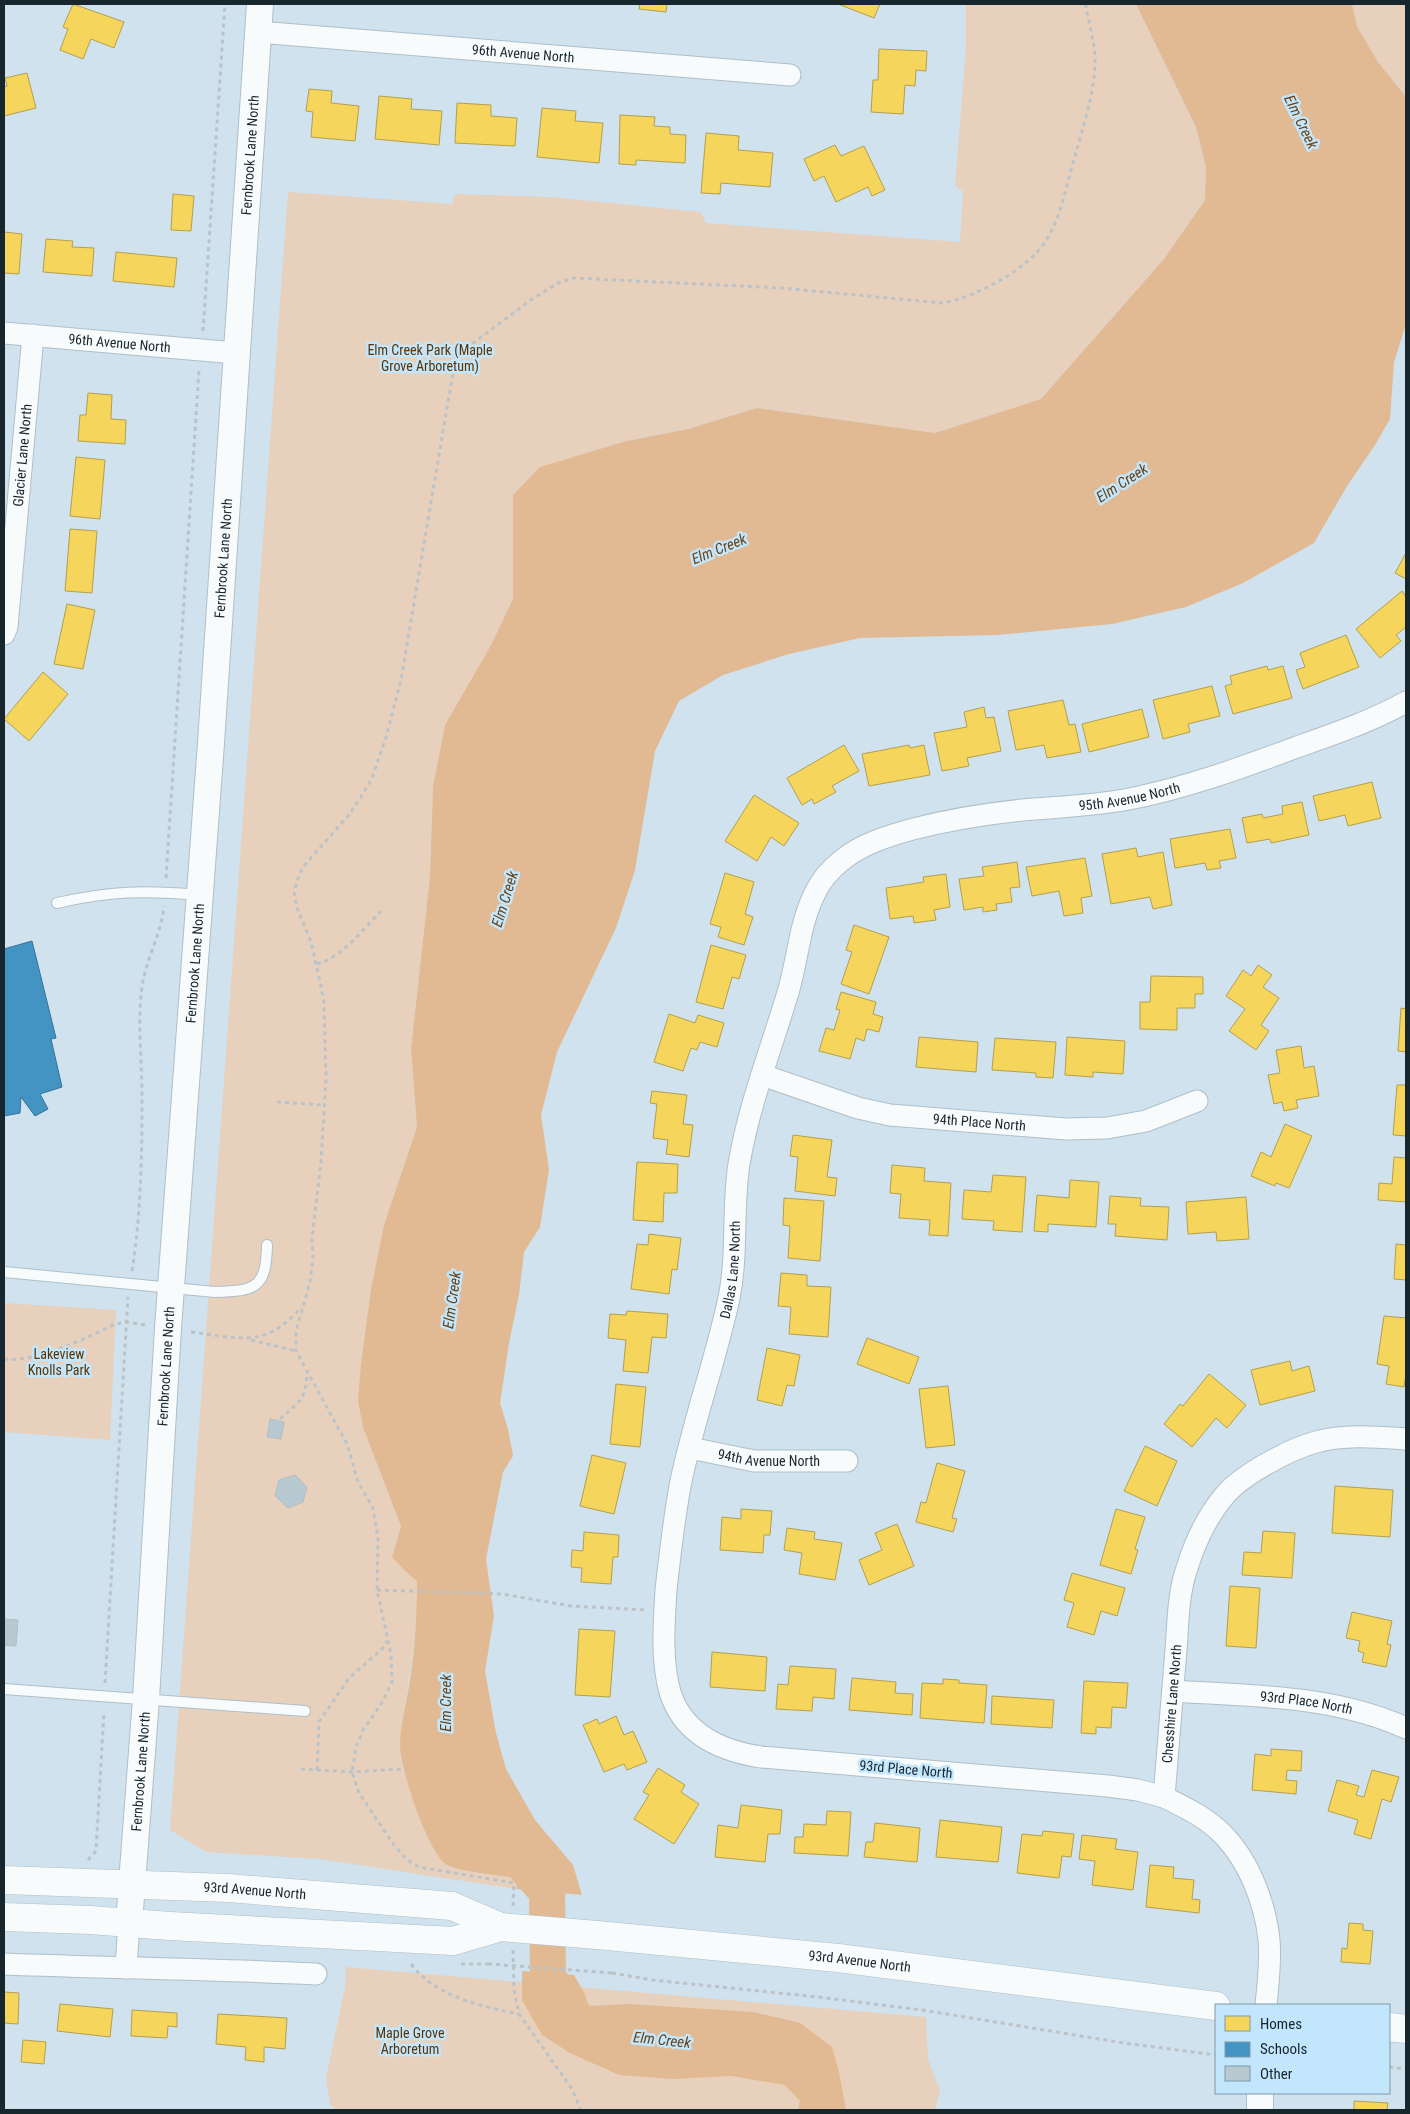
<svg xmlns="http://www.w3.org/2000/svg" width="1410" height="2114" viewBox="0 0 1410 2114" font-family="'Roboto Condensed',sans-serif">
<rect width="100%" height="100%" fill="#cfe2ee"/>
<g fill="#e7d1bc">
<path d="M966,4H1136L1196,127L1206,167L1205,200L1164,259L1041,399L935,433L757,408L688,429L627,441L513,495V599L491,645L445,725L433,787L430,877L411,1049L417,1127L384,1226L371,1289L361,1364L378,1462L401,1526L392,1557L405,1571L417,1580V1623L400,1743L403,1769L447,1866L516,1878L517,1889L319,1859L206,1852L170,1830L288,192L452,204L455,194L552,197L701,212L706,223L960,242L963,192L955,185L966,47Z"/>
<path d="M1352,4H1405L1406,6V97L1378,62L1357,26Z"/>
<path d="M4,1303L116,1310L110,1440L4,1432Z"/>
<path d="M346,1967L926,2017L928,2059L940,2091L935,2110H336L330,2105L326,2078L345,1987Z"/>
</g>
<g fill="#e1b993">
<path d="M1136,4H1352L1357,26L1378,62L1406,97V324L1394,362L1390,419L1375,445L1347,486L1314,543L1243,583L1186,607L1112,624L997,635L860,638L789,654L723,675L679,701L655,751L635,870L616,928L557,1052L541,1115L549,1170L540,1227L524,1252L519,1295L509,1343L500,1403L508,1429L513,1456L503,1472L486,1559L494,1616L485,1671L496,1733L506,1769L535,1820L573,1865L582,1895L517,1889L516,1878C497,1875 465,1872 449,1866C429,1859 398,1763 400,1742C401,1724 406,1705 409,1686C415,1651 417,1616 417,1581L405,1571L392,1557L401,1526L363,1427L358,1401L361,1364L371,1289L384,1225L417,1127L411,1049L430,877L433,787L445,725L491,645L513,599V495L540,467L627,441L688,429L757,408L935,433L1041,399L1164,259L1205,200L1206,167L1196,127Z"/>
<path d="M522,1971L574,1975L585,1994L588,2006L630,2004L753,2012L800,2023L832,2047L839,2072L846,2110H798L800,2101L785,2085L731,2076L672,2079L619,2075L570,2053L542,2035L522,2000Z"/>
</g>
<g fill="#f6d55c" stroke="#b3a04e">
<path d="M73,4L124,22L114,48L91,39L83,59L60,50L68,29L63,27Z"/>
<path d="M640,4H667L666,12L639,9Z"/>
<path d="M838,4H880L874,18Z"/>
<path d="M879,49L927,51L926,71L916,70L915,86L905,85L903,114L871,112L873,80H878Z"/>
<path d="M27,73L36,108L4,116V87L7,86L5,78Z"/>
<path d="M309,89L332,91L331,103L359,106L355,141L311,137L313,112L306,111Z"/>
<path d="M379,96L412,99L411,109L442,111L439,145L375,139Z"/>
<path d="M457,103L491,105V116L517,118L515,146L455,143Z"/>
<path d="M542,108L576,111L575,121L603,123L599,163L537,157Z"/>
<path d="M620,115L655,117L654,126L670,127V134L686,135L685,163L636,160V165L619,164Z"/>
<path d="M706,133L739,136L738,150L773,153L770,187L721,183L720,194L701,193Z"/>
<path d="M835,145L841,156L864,146L885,190L872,196L868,187L836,202L824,176L814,181L804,159Z"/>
<path d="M173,194L194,196L191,231L171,230Z"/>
<path d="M4,232L22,234L19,274L4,273Z"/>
<path d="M46,239L73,241L72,247L94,248L92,276L43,272Z"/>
<path d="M116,252L177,258L174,287L113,281Z"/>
<path d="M88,393L112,395L111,419L126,420L125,444L78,441L80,415H86Z"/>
<path d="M76,457L105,460L100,519L70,516Z"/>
<path d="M70,529L97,531L92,593L65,591Z"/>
<path d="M1406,553V579L1395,573Z"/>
<path d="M1402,591L1406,597V627L1396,635L1401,641L1380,658L1356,629Z"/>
<path d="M67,604L95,610L83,669L54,664Z"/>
<path d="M1346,635L1359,667L1303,689L1296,670L1305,667L1300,653Z"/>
<path d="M1267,666L1268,670L1283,666L1292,698L1233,714L1225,686L1232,684L1230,676Z"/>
<path d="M43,672L68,694L29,741L4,719Z"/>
<path d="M1212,686L1220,716L1188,724L1190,732L1163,739L1153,700Z"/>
<path d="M1063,700L1069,725L1075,724L1081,752L1047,758L1044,745L1016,750L1008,711Z"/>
<path d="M984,707L986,718L994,717L1001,751L967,758L969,766L942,771L934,733L967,727L964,712Z"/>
<path d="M1142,709L1149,737L1089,752L1082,724Z"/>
<path d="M844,745L859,771L832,786L836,792L814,804L812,799L802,805L787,778Z"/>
<path d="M909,745L910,748L924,745L930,775L869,786L862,754Z"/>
<path d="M1372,782L1381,818L1348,826L1345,815L1319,821L1313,796Z"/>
<path d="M754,795L799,823L784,846L771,837L757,861L725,841Z"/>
<path d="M1302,802L1309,835L1271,843L1270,839L1247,843L1242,818L1262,814L1263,818L1283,814L1282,806Z"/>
<path d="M1230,829L1236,858L1219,861L1221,868L1207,870L1205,863L1175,868L1170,839Z"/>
<path d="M1136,848L1138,857L1163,852L1172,905L1153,909L1150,897L1111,904L1102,854Z"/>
<path d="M1085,858L1092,896L1081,898L1083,913L1064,916L1059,891L1032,896L1026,867Z"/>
<path d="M1017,862L1020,887L1010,888L1012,902L996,904L997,910L983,912V907L964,910L959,879L984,876L982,867Z"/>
<path d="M725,873L754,882L745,914L753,917L744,945L718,937L721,927L710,924Z"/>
<path d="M946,874L950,907L934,910L936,920L914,923L913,916L890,919L886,888L924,882L923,877Z"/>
<path d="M854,925L889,937L869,994L841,984L852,952L846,950Z"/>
<path d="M711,945L746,955L739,979L732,977L723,1009L696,1002Z"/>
<path d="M1258,965L1272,975L1263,987L1279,998L1261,1025L1269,1031L1256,1050L1229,1031L1245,1009L1226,996L1243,970L1251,976Z"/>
<path d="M1151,976L1203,977V994H1195V1008H1177V1030L1140,1029V1002H1150Z"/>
<path d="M841,992L876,1002L873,1014L883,1017L879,1032L867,1029L864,1041L856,1038L850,1059L819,1051L826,1028L834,1030L840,1010L836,1009Z"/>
<path d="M1401,1008L1406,1009V1052L1398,1051Z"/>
<path d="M669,1014L695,1023L698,1015L724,1023L717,1047L700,1042L697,1050L691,1048L683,1071L654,1062Z"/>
<path d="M919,1037L978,1042L976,1072L916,1067Z"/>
<path d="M1067,1037L1125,1041L1123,1074L1093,1072V1077L1065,1075Z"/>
<path d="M995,1038L1056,1042L1053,1078L1036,1077V1073L992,1070Z"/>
<path d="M1301,1046L1304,1068L1314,1066L1319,1096L1296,1100L1298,1108L1284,1111L1282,1102L1274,1104L1268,1075L1280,1073L1276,1050Z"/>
<path d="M1397,1085H1406V1136L1393,1135Z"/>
<path d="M652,1091L687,1095L683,1124L693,1125L689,1157L666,1154L668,1140L653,1138L657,1104L650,1103Z"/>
<path d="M1285,1124L1312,1136L1289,1188L1276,1183L1275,1186L1251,1176L1261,1152L1271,1157Z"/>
<path d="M793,1135L832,1140L827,1177L837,1178L835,1196L795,1191L798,1157L790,1156Z"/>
<path d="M1394,1157L1406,1158V1202L1378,1200L1379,1183L1392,1184Z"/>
<path d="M637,1162L678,1164L677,1193H664L663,1222L633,1220Z"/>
<path d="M892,1165L925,1168L924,1181L951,1183L948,1236L929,1235L930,1220L899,1218L901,1194L890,1193Z"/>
<path d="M993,1175L1026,1177L1022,1232L993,1230L994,1221L962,1219L964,1190L991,1192Z"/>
<path d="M1070,1180L1099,1182L1096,1227L1048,1224V1232L1034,1231L1037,1195L1069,1198Z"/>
<path d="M1110,1196L1141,1198L1140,1206L1169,1207L1167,1240L1115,1236L1116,1224H1108Z"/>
<path d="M1246,1197L1249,1239L1217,1241L1216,1232L1188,1234L1186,1202Z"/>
<path d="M784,1198L824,1201L820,1261L788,1258L790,1226L783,1225Z"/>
<path d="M649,1234L681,1238L677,1270L672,1269L669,1294L631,1289L637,1244L648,1245Z"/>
<path d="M1396,1244L1406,1245V1280L1394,1279Z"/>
<path d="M781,1273L807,1275V1286L831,1287L828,1337L789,1334L791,1307L778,1306Z"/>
<path d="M627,1311L668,1314L666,1338L652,1337L648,1373L623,1371L626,1340L608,1338L610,1314L626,1315Z"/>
<path d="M1384,1316L1406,1318V1373L1404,1387L1386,1384L1389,1366L1377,1364Z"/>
<path d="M867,1338L919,1357L909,1384L857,1364Z"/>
<path d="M767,1348L800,1355L794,1386L787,1385L782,1406L757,1400Z"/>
<path d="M1290,1361L1292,1371L1309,1366L1315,1391L1260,1405L1251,1370Z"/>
<path d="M1209,1374L1246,1405L1227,1428L1216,1418L1192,1447L1164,1424L1180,1404L1183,1406Z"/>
<path d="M616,1384L646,1387L640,1447L610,1444Z"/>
<path d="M948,1386L955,1445L926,1448L919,1389Z"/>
<path d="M1145,1446L1177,1461L1157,1506L1124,1491Z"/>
<path d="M592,1455L626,1463L614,1514L580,1506Z"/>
<path d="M937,1463L965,1471L952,1518L957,1519L953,1532L916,1522L921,1502L926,1503Z"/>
<path d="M1335,1486L1393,1490L1390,1537L1332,1533Z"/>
<path d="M741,1509L772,1511L770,1535H764L763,1553L720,1550L722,1517L741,1519Z"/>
<path d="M1116,1509L1145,1517L1135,1549L1138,1550L1131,1574L1100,1565Z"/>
<path d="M897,1524L914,1566L869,1585L859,1560L882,1550L875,1533Z"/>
<path d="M787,1528L815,1532L814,1539L842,1543L835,1580L799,1574L802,1553L784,1550Z"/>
<path d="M1263,1531L1295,1533L1292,1578L1242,1575L1244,1552L1261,1553Z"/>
<path d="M584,1532L619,1535L618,1557H613L611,1584L581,1582L582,1568L571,1567L572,1550L583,1551Z"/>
<path d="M1072,1573L1125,1588L1117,1616L1101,1611L1094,1635L1067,1627L1074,1603L1064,1600Z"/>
<path d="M1230,1586L1260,1588L1256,1648L1226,1646Z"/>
<path d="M1352,1612L1392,1621L1387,1644L1391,1645L1386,1667L1362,1662L1364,1653L1358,1651L1360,1641L1346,1638Z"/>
<path d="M579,1629L615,1631L610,1697L575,1695Z"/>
<path d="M712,1652L767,1657L765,1691L710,1687Z"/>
<path d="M790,1666L836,1669L834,1699L813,1697L812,1711L776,1709L778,1684L788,1685Z"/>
<path d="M852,1678L896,1682L895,1693L913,1694L912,1715L849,1710Z"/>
<path d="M943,1679L959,1680V1683L987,1685L984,1723L920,1718L922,1683L943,1684Z"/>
<path d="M1084,1681L1128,1683L1126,1708L1112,1707L1111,1728L1096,1727V1734L1081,1733Z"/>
<path d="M992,1696L1054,1700L1052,1728L991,1724Z"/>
<path d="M616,1716L624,1735L633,1731L647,1762L627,1770L624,1764L604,1772L583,1725L597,1719L599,1724Z"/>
<path d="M1271,1749L1302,1751L1301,1771L1287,1770L1286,1780L1297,1781L1296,1794L1252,1790L1255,1754L1271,1756Z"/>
<path d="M658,1768L685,1785L681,1792L699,1804L674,1844L634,1819L649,1795L643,1792Z"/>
<path d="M1372,1770L1399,1777L1391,1802L1382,1799L1371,1839L1354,1834L1358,1820L1328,1811L1337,1780L1359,1786L1356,1795L1364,1797Z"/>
<path d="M741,1805L782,1810L780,1834H768L765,1862L715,1857L718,1825L738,1828Z"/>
<path d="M827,1811L851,1812L848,1856L794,1853L795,1837H803L804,1824L826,1825Z"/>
<path d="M940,1820L1002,1827L998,1862L936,1857Z"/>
<path d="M875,1823L920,1828L917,1862L864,1857L866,1842H873Z"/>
<path d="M1043,1831L1074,1834L1071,1857L1062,1856L1059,1878L1017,1873L1022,1834L1042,1836Z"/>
<path d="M1082,1835L1117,1839L1115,1849L1138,1852L1133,1890L1092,1885L1095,1861L1079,1859Z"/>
<path d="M1150,1865L1174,1867L1173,1878L1194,1880L1192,1899L1200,1900L1199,1913L1146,1907Z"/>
<path d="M1349,1923L1363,1924V1930L1373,1931L1370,1964L1341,1962L1342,1948L1347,1949Z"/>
<path d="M4,1992L19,1993L18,2024L4,2023Z"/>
<path d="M60,2004L113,2009L110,2037L57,2031Z"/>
<path d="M132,2010L177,2013V2027L168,2026L167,2038L131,2036Z"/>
<path d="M218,2014L287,2018L285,2049L264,2047V2062L245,2060L246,2047L216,2044Z"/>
<path d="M23,2040L46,2042L44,2064L21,2062Z"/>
<path d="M1354,2101L1388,2103L1387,2110H1354Z"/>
</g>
<path fill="#4393c3" stroke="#367296" d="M32,941L56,1038L51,1039L62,1087L40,1094L48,1109L35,1116L21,1097L20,1113L4,1116V949Z"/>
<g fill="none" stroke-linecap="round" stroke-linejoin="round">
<path stroke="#e1b993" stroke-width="36" d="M515,1855L547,1892L548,1977L575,2016"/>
</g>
<g fill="#b9c9d2" stroke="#b0bfc8">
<path d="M270,1419L284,1422L281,1439L267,1437Z"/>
<path d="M295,1475L307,1487L303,1502L288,1508L275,1496L279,1480Z"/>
<path d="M4,1619L18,1620L16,1646L4,1645Z"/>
</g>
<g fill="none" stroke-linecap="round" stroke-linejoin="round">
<g stroke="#afbfc8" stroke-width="12">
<g id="service">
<path d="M57,903C110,891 145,890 199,895"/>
<path d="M4,1272L215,1292C256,1291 266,1288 267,1245"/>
<path d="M4,1689L305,1711"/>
</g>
</g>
<g stroke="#afbfc8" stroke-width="23">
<g id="minor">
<path id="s1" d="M258,32L790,75"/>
<path id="s2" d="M4,333L236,353"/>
<path id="s3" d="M4,634L7,627L33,335"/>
<path id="s4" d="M762,1075L858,1108L890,1115L1066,1129L1107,1128L1146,1121L1197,1101"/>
<path id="s5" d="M690,1448L754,1461H847"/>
<path id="s6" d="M1173,1691C1251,1696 1334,1695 1406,1728"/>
<path id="s7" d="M1164,1797L1138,1790L1108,1786L761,1757C721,1751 683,1734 670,1692C661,1660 664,1624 666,1590C670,1554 674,1517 681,1481C694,1419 716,1359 729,1298C738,1254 732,1208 739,1164C749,1104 772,1047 789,989C798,957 800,921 816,891C822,879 831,869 841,861C861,844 888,836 913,829C948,820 985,814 1022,810C1055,807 1090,806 1124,800C1183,789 1241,768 1297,747C1334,734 1372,721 1406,702"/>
<path d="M4,1964C108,1968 212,1969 316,1974"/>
<path d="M126,1968L129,1923"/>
<path id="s8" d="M1266,2005C1268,1984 1271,1962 1269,1940C1265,1901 1247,1855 1216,1828C1201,1815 1182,1806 1164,1797C1168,1748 1172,1699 1176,1650C1178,1624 1178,1593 1187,1568C1195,1542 1208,1515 1225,1495C1243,1474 1290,1449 1316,1442C1345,1434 1377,1437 1406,1439"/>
</g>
</g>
<g stroke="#afbfc8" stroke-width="28">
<g id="tertiary">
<path id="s9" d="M129,1923L146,1699L168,1328L211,743L260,4"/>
<path d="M1260,2110V2093"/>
</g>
</g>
<g stroke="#afbfc8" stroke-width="29">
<g id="secondary">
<path id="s10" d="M4,1880L228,1888L452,1906L501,1927"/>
<path d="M4,1917L90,1920L170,1926L453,1941L501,1927"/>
<path id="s11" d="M597,1935L838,1958L1216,2006"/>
<path d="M1389,2027L1406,2029"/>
</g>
</g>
<g stroke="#bcc3c7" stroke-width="3" stroke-dasharray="4 4" stroke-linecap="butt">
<path d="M203,331L225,4"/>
<path d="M166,878L199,370"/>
<path d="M317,964C343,957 364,928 383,909"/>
<path d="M277,1102L323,1105"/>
<path d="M132,1271C141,1214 142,1155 142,1097C142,1060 137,1023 142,987C146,959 161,935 164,906"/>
<path d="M191,1332C238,1338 267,1349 301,1307"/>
<path d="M251,1340L296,1351"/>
<path d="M4,1359C34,1363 88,1338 115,1324L127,1322L145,1325"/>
<path d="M280,1419C299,1402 306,1400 307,1373"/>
<path d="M377,1590L502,1594L571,1606L647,1610"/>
<path d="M105,1683L128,1297"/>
<path d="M301,1769L352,1772L403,1769"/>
<path d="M317,1770L319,1722L349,1678L382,1649L387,1641"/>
<path d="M88,1860L96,1851L104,1711"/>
<path d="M513,1906L514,1883L419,1867L407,1860L394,1845L359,1793L352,1772L356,1747L363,1730L380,1706L392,1682L391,1654L377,1590L378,1538L373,1508L358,1482L347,1444L296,1351V1331L310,1282L313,1256L312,1238L321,1162L326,1078L324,1003L320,981L311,942L297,908L294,892L297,881L303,867L348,816L361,797L372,778L386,737L401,680L452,378L459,361L472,344L531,300L558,283L574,278L782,288L942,303C974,298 1027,270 1045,242C1062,216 1066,185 1075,156C1083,127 1094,95 1095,64C1096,44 1088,24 1086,4"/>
<path d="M513,1950L514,1990L519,2014L572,2089L581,2110"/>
<path d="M411,1964C436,1997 480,2006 519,2014"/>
<path d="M461,1964H488"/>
<path d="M612,1973L652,1980L818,1997L922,2010L1124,2043L1216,2055"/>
<path d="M1389,2067L1406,2069"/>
</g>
<use href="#service" stroke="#f8fbfc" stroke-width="10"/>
<use href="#minor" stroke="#f8fbfc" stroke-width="21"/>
<use href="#tertiary" stroke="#f8fbfc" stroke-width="26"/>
<use href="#secondary" stroke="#f8fbfc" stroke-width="28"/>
<g stroke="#afbfc8" stroke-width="29" stroke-linecap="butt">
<path id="secondary-bridge" d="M501,1927L597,1935"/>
</g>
<path stroke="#bcc3c7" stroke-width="3" stroke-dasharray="4 4" stroke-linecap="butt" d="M488,1964L612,1973"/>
<use href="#secondary-bridge" stroke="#f8fbfc" stroke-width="28"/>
</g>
<g text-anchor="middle" stroke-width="5" stroke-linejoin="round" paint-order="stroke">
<g font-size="14" fill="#18262e" stroke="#c2e6fb">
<text dy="5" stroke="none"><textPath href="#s1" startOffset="266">96th Avenue North</textPath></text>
<text dy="5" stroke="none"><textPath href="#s9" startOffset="1772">Fernbrook Lane North</textPath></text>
<text dy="5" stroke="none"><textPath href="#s2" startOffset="116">96th Avenue North</textPath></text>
<text dy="5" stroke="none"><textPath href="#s3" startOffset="180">Glacier Lane North</textPath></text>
<text dy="5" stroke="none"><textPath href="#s9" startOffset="1368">Fernbrook Lane North</textPath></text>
<text dy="5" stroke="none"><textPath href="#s7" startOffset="1682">95th Avenue North</textPath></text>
<text dy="5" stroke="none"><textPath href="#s9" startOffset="962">Fernbrook Lane North</textPath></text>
<text dy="5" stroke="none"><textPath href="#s4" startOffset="224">94th Place North</textPath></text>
<text dy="5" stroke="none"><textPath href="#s7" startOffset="954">Dallas Lane North</textPath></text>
<text dy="5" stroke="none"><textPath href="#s9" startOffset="558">Fernbrook Lane North</textPath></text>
<text dy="5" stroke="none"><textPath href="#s5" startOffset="80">94th Avenue North</textPath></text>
<text dy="5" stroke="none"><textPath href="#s8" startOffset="346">Chesshire Lane North</textPath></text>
<text dy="5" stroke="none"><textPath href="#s6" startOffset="134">93rd Place North</textPath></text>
<text transform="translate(906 1769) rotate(5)" y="5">93rd Place North</text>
<text dy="5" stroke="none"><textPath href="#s9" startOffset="152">Fernbrook Lane North</textPath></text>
<text dy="5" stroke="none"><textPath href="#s10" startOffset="251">93rd Avenue North</textPath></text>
<text dy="5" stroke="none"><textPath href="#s11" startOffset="264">93rd Avenue North</textPath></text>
</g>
<g font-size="14" fill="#5d3302" stroke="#c2e6fb">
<text x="430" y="355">Elm Creek Park (Maple<tspan x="430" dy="16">Grove Arboretum)</tspan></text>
<text x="59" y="1359">Lakeview<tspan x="59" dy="16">Knolls Park</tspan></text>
<text x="410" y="2038">Maple Grove<tspan x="410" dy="16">Arboretum</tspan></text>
</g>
<g font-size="15" font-style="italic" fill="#6a3f12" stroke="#c2e6fb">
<text transform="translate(1301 122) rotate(64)" y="5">Elm Creek</text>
<text transform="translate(1122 483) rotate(-33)" y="5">Elm Creek</text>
<text transform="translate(719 549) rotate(-22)" y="5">Elm Creek</text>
<text transform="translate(505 899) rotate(-73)" y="5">Elm Creek</text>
<text transform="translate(452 1300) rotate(-82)" y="5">Elm Creek</text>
<text transform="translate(446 1703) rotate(-90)" y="5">Elm Creek</text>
<text transform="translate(662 2040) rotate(6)" y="5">Elm Creek</text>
</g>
</g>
<rect width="1410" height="2114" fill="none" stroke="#18262e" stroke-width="10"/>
<rect x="1215" y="2004" width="175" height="90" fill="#c2e6fb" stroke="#7e99a9"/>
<rect x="1225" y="2016" width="25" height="15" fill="#f6d55c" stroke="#7e99a9"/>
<text x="1260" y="2029" font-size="15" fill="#18262e">Homes</text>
<rect x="1225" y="2042" width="25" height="15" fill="#4393c3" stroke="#7e99a9"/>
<text x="1260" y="2054" font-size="15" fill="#18262e">Schools</text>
<rect x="1225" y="2066" width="25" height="15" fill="#b9c9d2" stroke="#7e99a9"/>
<text x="1260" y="2079" font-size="15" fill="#18262e">Other</text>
</svg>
